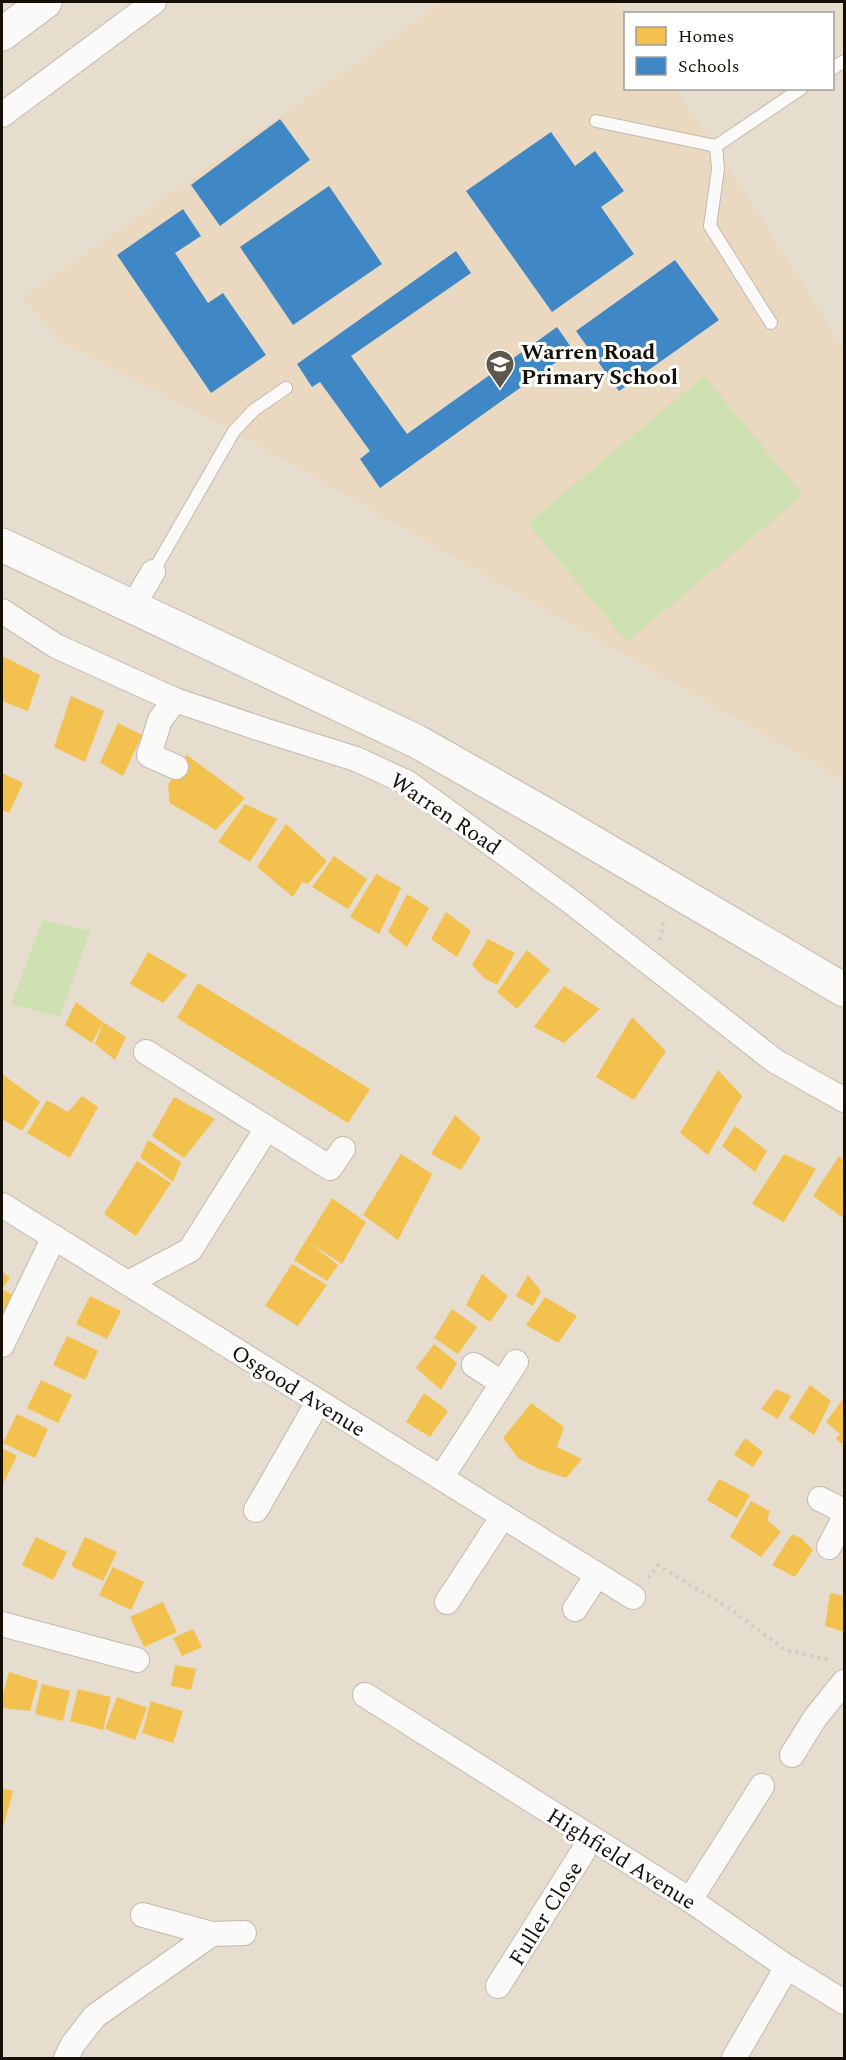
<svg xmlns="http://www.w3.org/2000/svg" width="846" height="2060" viewBox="0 0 846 2060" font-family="Spectral,serif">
<rect width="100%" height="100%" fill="#e6ddce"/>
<path fill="#ead9c0" d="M442,2H616L625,15L626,88L676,89L716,146L844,349V780L234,431L63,343L22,298Z"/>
<g fill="#cedfb1">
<path d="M704,376L803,495L627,642L528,523Z"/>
<path d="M43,920L90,931L60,1017L11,1004Z"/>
</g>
<g fill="#f2c14e">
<path d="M2,656L40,675L28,711L2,701Z"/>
<path d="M71,696L104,711L85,762L54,747Z"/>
<path d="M118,723L142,735L123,776L100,763Z"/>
<path d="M187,755L245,798L216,830L170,803L168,785Z"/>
<path d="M2,773L23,783L9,813L2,810Z"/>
<path d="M245,804L277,819L250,862L218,842Z"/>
<path d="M286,824L327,861L308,884L302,882L293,897L257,867Z"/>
<path d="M334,856L367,879L348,909L312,887Z"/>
<path d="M376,874L401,888L379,934L350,917Z"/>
<path d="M407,894L429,908L407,947L388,932Z"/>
<path d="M446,912L471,931L457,957L431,939Z"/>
<path d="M488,939L515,953L497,985L484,978L472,965Z"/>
<path d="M527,950L550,970L517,1009L497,992Z"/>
<path d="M148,952L187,975L163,1003L130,984Z"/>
<path d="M198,983L370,1089L348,1123L177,1018Z"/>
<path d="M564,986L600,1009L564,1043L534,1027Z"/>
<path d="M76,1002L103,1022L92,1043L65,1025Z"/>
<path d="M632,1017L666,1051L634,1100L596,1077Z"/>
<path d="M103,1022L126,1037L115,1060L95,1044Z"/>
<path d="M718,1070L742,1096L708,1155L680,1133Z"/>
<path d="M2,1074L40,1102L22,1131L2,1119Z"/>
<path d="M82,1096L98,1107L70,1158L27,1133L47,1100L68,1112Z"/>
<path d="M174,1097L215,1119L184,1158L152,1136Z"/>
<path d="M455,1115L481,1138L461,1170L431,1154Z"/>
<path d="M735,1126L767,1151L755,1172L722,1146Z"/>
<path d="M148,1140L181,1162L173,1182L140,1157Z"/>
<path d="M401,1154L432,1174L398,1240L363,1215Z"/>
<path d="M784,1154L816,1169L784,1222L752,1204Z"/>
<path d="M839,1156L844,1161V1212L842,1217L813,1196Z"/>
<path d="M137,1161L171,1183L136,1236L104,1214Z"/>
<path d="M332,1198L366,1222L342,1264L310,1243L338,1265L327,1281L294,1260Z"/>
<path d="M292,1264L327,1285L298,1326L265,1306Z"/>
<path d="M2,1271L10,1278L2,1289L13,1295L5,1312L2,1310Z"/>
<path d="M482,1274L508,1296L490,1322L466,1305Z"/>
<path d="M528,1275L541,1291L533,1306L516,1296Z"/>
<path d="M90,1296L121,1311L107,1339L76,1324Z"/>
<path d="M545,1297L577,1316L558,1343L526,1325Z"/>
<path d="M452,1309L477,1327L458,1354L434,1338Z"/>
<path d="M67,1336L98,1351L85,1380L53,1365Z"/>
<path d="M434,1344L457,1363L441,1390L416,1368Z"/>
<path d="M41,1380L72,1395L58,1423L27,1408Z"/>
<path d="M810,1385L831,1401L814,1435L789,1418Z"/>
<path d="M776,1389L791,1396L778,1419L761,1409Z"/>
<path d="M424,1393L448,1411L430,1437L406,1422Z"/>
<path d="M843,1399L844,1400V1445L836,1439L840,1434L826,1422Z"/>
<path d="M531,1403L564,1427L557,1447L582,1459L566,1478L537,1468L518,1458L503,1438Z"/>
<path d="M17,1414L48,1429L35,1458L3,1443Z"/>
<path d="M745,1438L763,1452L753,1467L734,1455Z"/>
<path d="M2,1448L17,1456L3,1484L2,1483Z"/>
<path d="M719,1479L750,1495L737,1518L707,1500Z"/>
<path d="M751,1501L770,1511L767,1520L781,1532L761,1557L730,1537Z"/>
<path d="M792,1534L801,1538L813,1550L795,1577L772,1565Z"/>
<path d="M36,1537L67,1552L53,1580L22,1565Z"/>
<path d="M85,1537L117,1552L103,1581L71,1566Z"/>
<path d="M113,1567L144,1582L131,1610L99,1595Z"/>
<path d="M830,1593L844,1596V1632L825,1626Z"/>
<path d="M163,1602L177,1632L144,1647L130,1617Z"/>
<path d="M193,1629L202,1647L182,1656L173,1638Z"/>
<path d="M175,1665L196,1669L191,1690L171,1686Z"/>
<path d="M9,1672L38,1681L30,1711L2,1708V1698Z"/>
<path d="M42,1684L70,1691L63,1721L35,1714Z"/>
<path d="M78,1689L111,1697L103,1730L70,1721Z"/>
<path d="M117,1697L147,1708L135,1740L105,1729Z"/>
<path d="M151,1701L183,1711L173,1743L142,1733Z"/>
<path d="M2,1788L13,1791L3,1828H2Z"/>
</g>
<g fill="#3f88c5">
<path d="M280,119L310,160L220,226L191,185Z"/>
<path d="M551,132L575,166L595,151L624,191L601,207L634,254L552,312L466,191Z"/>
<path d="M329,186L382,264L293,325L240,247Z"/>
<path d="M183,209L201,236L175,253L208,303L223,293L266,355L211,393L117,255Z"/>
<path d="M456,251L471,273L351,356L407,434L557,327L573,350L380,488L360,459L370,451L320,382L312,387L297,364Z"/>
<path d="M675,260L719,320L619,391L576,331Z"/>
</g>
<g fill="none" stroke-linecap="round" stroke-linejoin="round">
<g stroke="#c2baaf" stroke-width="14">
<g id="lane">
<path d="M832,69L844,61"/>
<path d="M596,121L716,146L718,169L710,226L771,323"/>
<path d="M716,146L802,88"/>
<path d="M153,572L234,431L254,410L286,388"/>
</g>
</g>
<g stroke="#c2baaf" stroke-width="26">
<g id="street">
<path d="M2,115L154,2"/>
<path d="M133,606L153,572"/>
<path d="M2,611L56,646L175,700L264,730L356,759L408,783L570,901L775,1061L844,1100"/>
<path d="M175,700L160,720L149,755L176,767"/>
<path d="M267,1128L330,1168L343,1149"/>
<path d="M2,1205L633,1597"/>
<path d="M128,1283L190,1250L267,1128L146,1052"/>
<path d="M2,1345L54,1237"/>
<path d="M474,1365L502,1383"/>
<path d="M441,1478L516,1362"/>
<path d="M820,1499L844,1511"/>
<path d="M256,1510L318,1402"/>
<path d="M829,1547L844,1518"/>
<path d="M447,1602L503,1516"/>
<path d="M575,1609L597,1575"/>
<path d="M2,1624L137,1660"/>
<path d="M365,1695L690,1900L787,1967L734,2058"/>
<path d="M792,1755L815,1718L844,1682"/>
<path d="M690,1900L762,1786"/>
<path d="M143,1915L212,1934L244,1933"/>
<path d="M787,1967L844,2002"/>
<path d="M498,1986L591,1839"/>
<path d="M66,2058L73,2044L95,2016L212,1934"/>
</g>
</g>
<g stroke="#c2baaf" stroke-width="35">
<path id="secondary" d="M2,545L416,741L550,817L844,990"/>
</g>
<g stroke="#c2baaf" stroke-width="35">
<path id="primary" d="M2,34L45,2"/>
</g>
<g stroke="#d0cdc9" stroke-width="4" stroke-dasharray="3 4.5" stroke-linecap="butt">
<path d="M660,940L664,918"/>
<path d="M648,1578L658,1565L733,1611L785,1650L832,1660"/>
</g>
<use href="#lane" stroke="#fbfaf8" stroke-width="12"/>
<use href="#street" stroke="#fbfaf8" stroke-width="24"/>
<use href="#secondary" stroke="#fbfaf8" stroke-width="33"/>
<use href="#primary" stroke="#fbfaf8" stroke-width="33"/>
</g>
<defs>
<g id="school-pin" transform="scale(1.5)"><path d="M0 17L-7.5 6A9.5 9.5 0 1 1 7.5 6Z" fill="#5e574c" stroke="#fff"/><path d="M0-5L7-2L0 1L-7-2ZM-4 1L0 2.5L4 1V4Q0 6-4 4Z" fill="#fff"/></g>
</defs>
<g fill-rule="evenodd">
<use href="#school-pin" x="500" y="364"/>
</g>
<g text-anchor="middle" stroke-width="6" stroke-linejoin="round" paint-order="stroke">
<g font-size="22" font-weight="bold" fill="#150f06" stroke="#fff" text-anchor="start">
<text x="521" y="359">Warren Road<tspan x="521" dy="25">Primary School</tspan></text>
</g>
<g font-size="22" fill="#150f06" stroke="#fff">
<text transform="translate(446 813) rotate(34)" y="8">Warren Road</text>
<text transform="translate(299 1390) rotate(32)" y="8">Osgood Avenue</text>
<text transform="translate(622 1858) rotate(32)" y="8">Highfield Avenue</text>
<text transform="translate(545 1913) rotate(-58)" y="8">Fuller Close</text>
</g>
</g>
<rect width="846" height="2060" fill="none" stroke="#150f06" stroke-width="6"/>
<rect x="624" y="12" width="210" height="78" fill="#ffffff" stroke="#a19f9b" stroke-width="1.5"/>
<rect x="636" y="27" width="30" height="18" fill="#f2c14e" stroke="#a19f9b" stroke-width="1.5"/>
<text x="678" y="42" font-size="18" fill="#150f06">Homes</text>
<rect x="636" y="57" width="30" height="18" fill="#3f88c5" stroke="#a19f9b" stroke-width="1.5"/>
<text x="678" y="72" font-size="18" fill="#150f06">Schools</text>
</svg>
